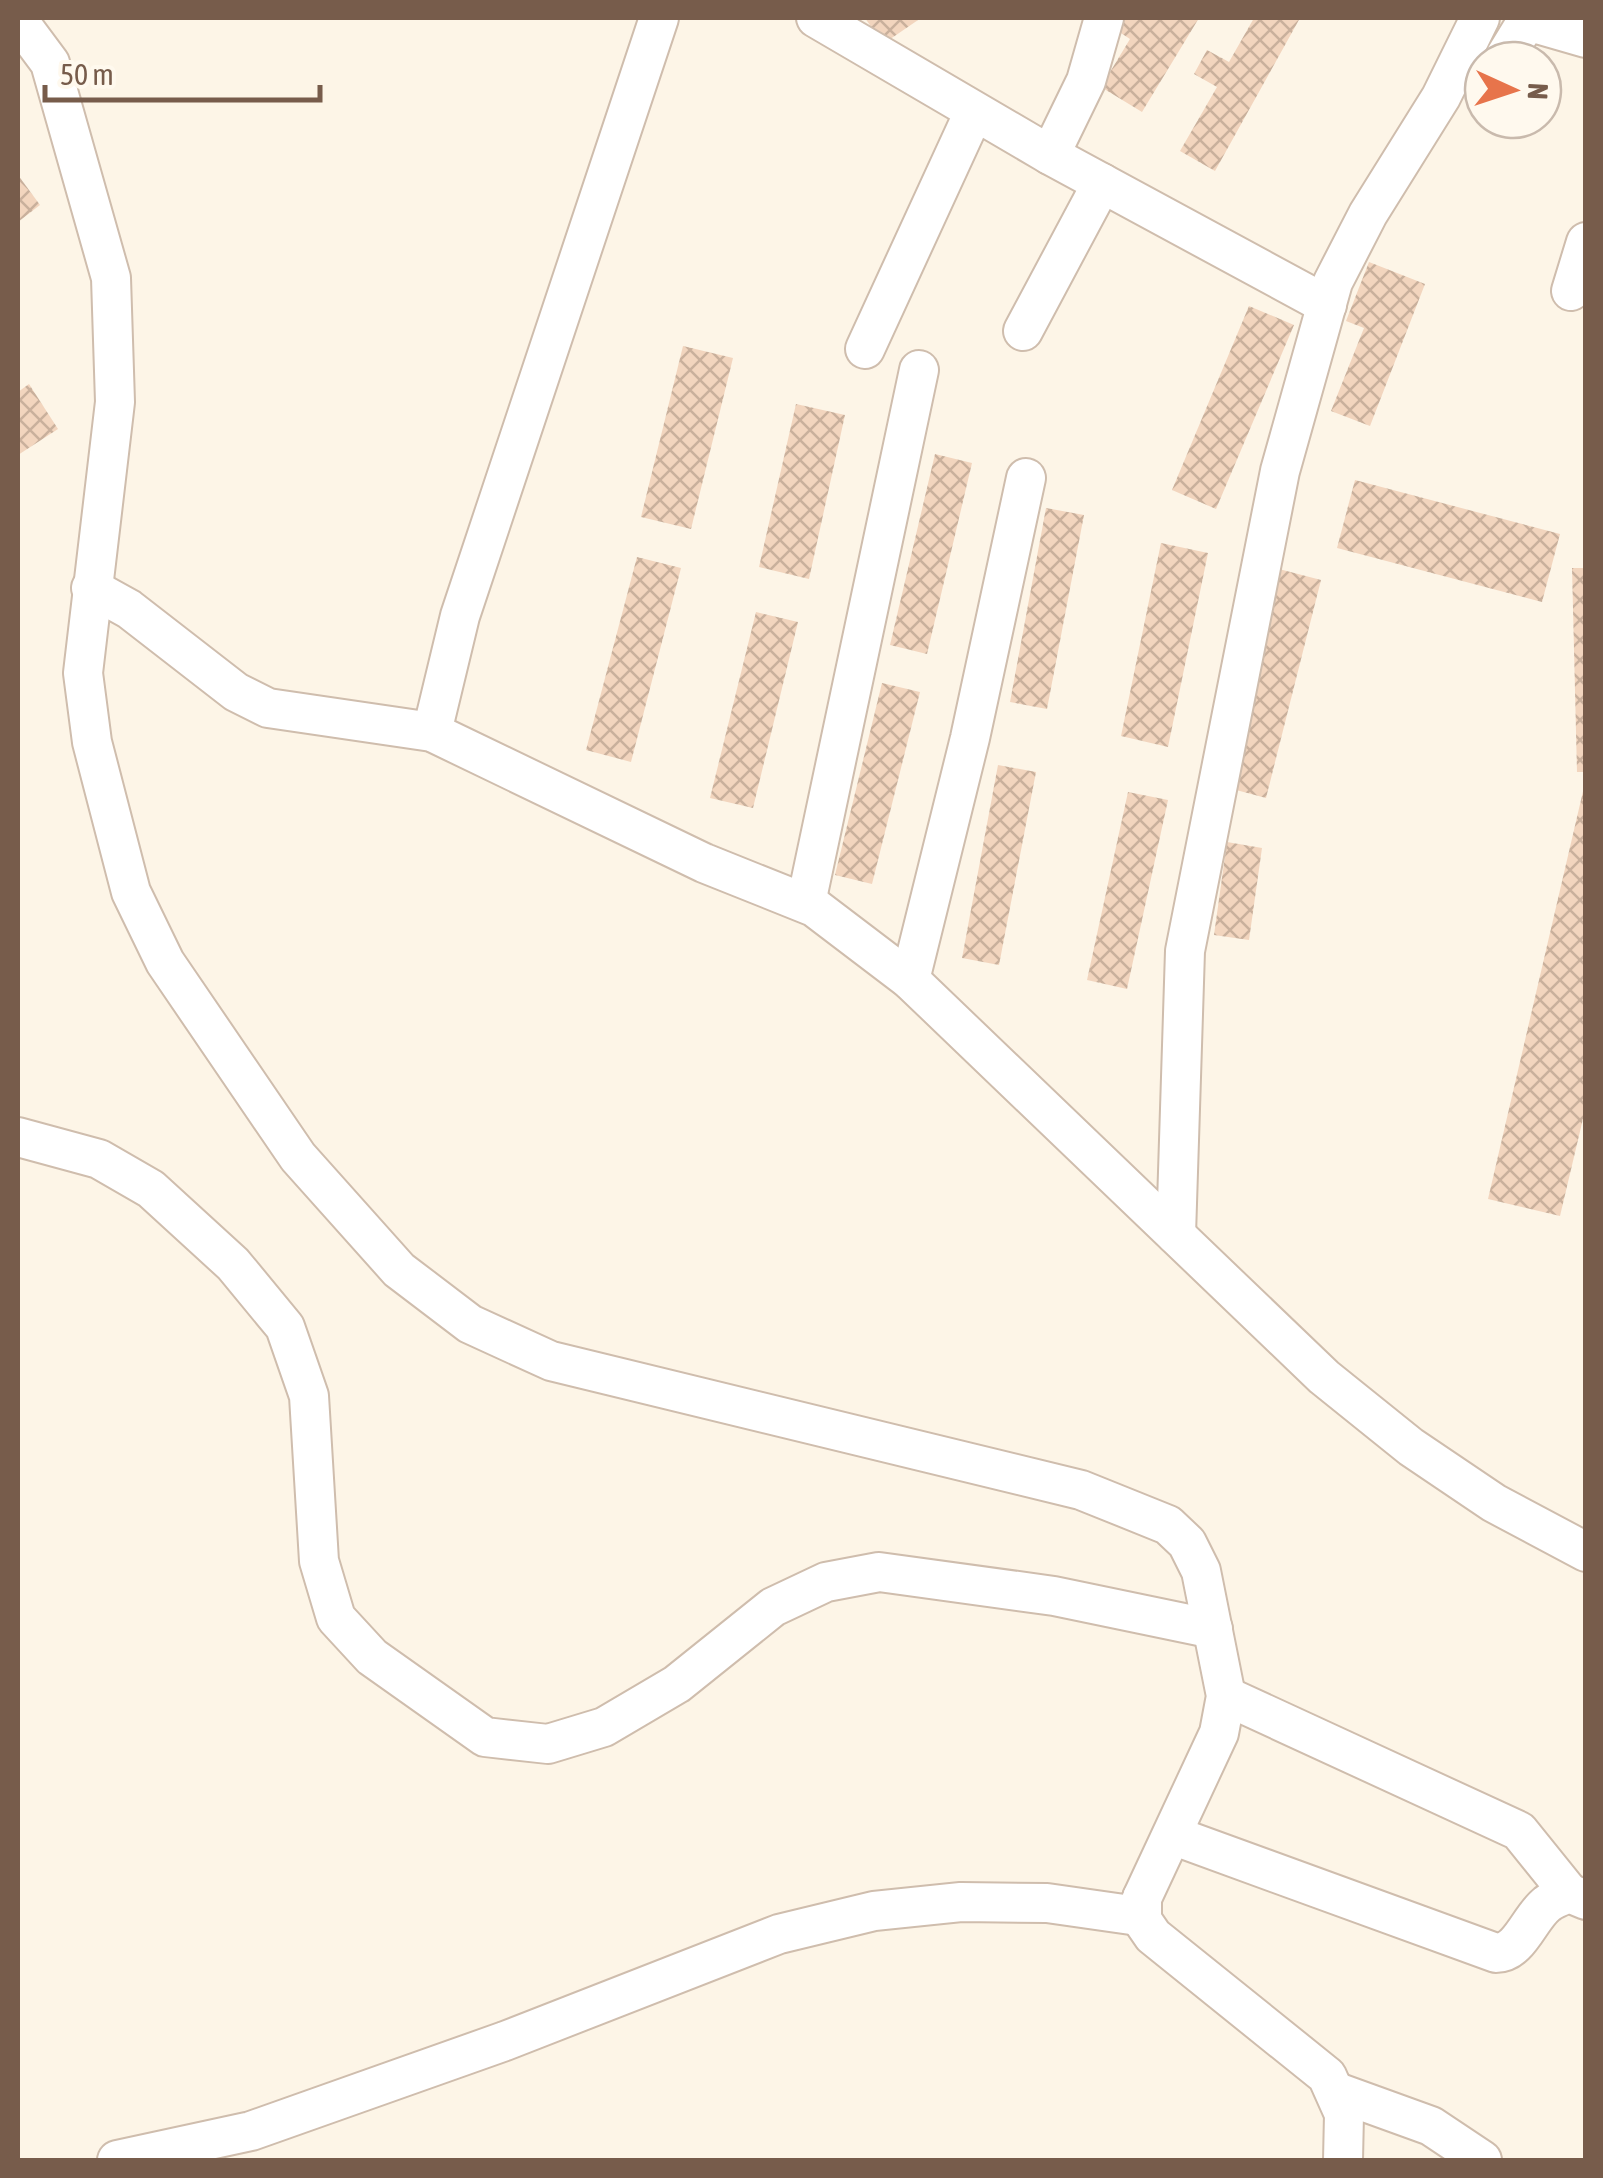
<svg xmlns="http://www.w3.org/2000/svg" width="1603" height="2178" viewBox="0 0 1603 2178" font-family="'Asap Condensed',sans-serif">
<defs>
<pattern id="building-cross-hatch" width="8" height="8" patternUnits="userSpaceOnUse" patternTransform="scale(2.5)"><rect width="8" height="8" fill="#f2d5be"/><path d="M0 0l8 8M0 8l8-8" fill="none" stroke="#c9b09c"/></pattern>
</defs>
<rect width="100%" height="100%" fill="#fdf5e7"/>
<g fill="url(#building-cross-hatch)">
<path d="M865,18H921L883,44Z"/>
<path d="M1111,18H1199L1142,112L1101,87L1130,39L1107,24Z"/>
<path d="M1254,18H1300L1215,171L1180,151L1217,87L1194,74L1207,50L1229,62Z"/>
<path d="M18,175L40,205L18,222Z"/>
<path d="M1369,262L1425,284L1370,426L1331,411L1364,328L1346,321Z"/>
<path d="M1249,306L1294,325L1216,509L1172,490Z"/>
<path d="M683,346L733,358L691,529L641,517Z"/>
<path d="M29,384L58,429L18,455V392Z"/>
<path d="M796,404L845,415L809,579L759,567Z"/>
<path d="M935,454L972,463L927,654L890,645Z"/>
<path d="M1355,480L1560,534L1542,602L1337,548Z"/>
<path d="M1046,508L1084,515L1047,709L1010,702Z"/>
<path d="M1161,543L1208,553L1168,747L1121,736Z"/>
<path d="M637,557L681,568L631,762L586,750Z"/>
<path d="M1572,568H1586V772H1577Z"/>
<path d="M1279,569L1321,580L1266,798L1225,787Z"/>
<path d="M756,612L798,622L753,808L710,798Z"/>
<path d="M882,683L920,692L872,884L835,875Z"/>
<path d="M998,765L1036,772L999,965L962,958Z"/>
<path d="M1584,787L1586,1106L1560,1216L1488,1199Z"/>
<path d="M1128,792L1168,800L1127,989L1087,980Z"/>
<path d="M1227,842L1262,848L1249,940L1214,935Z"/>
</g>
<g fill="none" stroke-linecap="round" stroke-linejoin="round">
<g stroke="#cfbdad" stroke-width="42">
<g id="minor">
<path d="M816,18L1050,155L1327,305"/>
<path d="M18,20L50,63L111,278L115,402L83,673L92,742L131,892L165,962L298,1157L399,1270L470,1324L551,1361L1081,1490L1168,1525L1187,1543L1201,1571L1226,1696L1219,1733L1142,1898V1920L1153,1936L1327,2076L1344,2114L1343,2160"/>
<path d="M1503,60L1522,29L1534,23L1586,38"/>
<path d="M1050,155L1086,81L1104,18"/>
<path d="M1571,291L1586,242"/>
<path d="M1023,331L1102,183"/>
<path d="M865,349L974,112"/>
<path d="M91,588L129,609L236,692L268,708L432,732L704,863L814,907L910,980L1324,1377L1411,1447L1494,1503L1586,1552"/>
<path d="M432,732L460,616L659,18"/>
<path d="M806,903L919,370"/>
<path d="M910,980L970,738L1026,478"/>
<path d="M18,1137L99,1159L151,1189L233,1264L285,1327L309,1396L319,1561L336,1618L372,1657L485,1737L548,1744L604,1727L677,1684L773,1607L826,1582L879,1572L1054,1596L1213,1629"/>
<path d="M1176,1235L1185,951L1280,471L1333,282L1368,214L1441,97L1480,18"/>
<path d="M1226,1696L1519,1831L1569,1893"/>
<path d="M1172,1835L1496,1953C1520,1953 1529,1918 1547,1904C1553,1899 1562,1896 1569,1893L1586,1900"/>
<path d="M1337,2092L1431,2126L1482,2160"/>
<path d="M117,2160L251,2131L505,2041L779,1934L874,1911L961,1902L1047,1903L1138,1916L1142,1898"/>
</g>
</g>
<use href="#minor" stroke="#fff" stroke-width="38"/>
</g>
<rect width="1603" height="2178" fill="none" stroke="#775c4b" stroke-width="40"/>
<g transform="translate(1513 90) rotate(93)"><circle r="48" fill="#fff9ee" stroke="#c9baad" stroke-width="2.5"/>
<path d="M0-8L18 38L0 25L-18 38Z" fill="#e7744b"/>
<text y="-15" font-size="28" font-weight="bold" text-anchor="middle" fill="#775c4b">N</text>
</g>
<path d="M45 85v15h275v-15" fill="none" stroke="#775c4b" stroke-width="5"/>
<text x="60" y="85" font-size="30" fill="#775c4b" stroke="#fff9ee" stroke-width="8" paint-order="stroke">50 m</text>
</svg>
